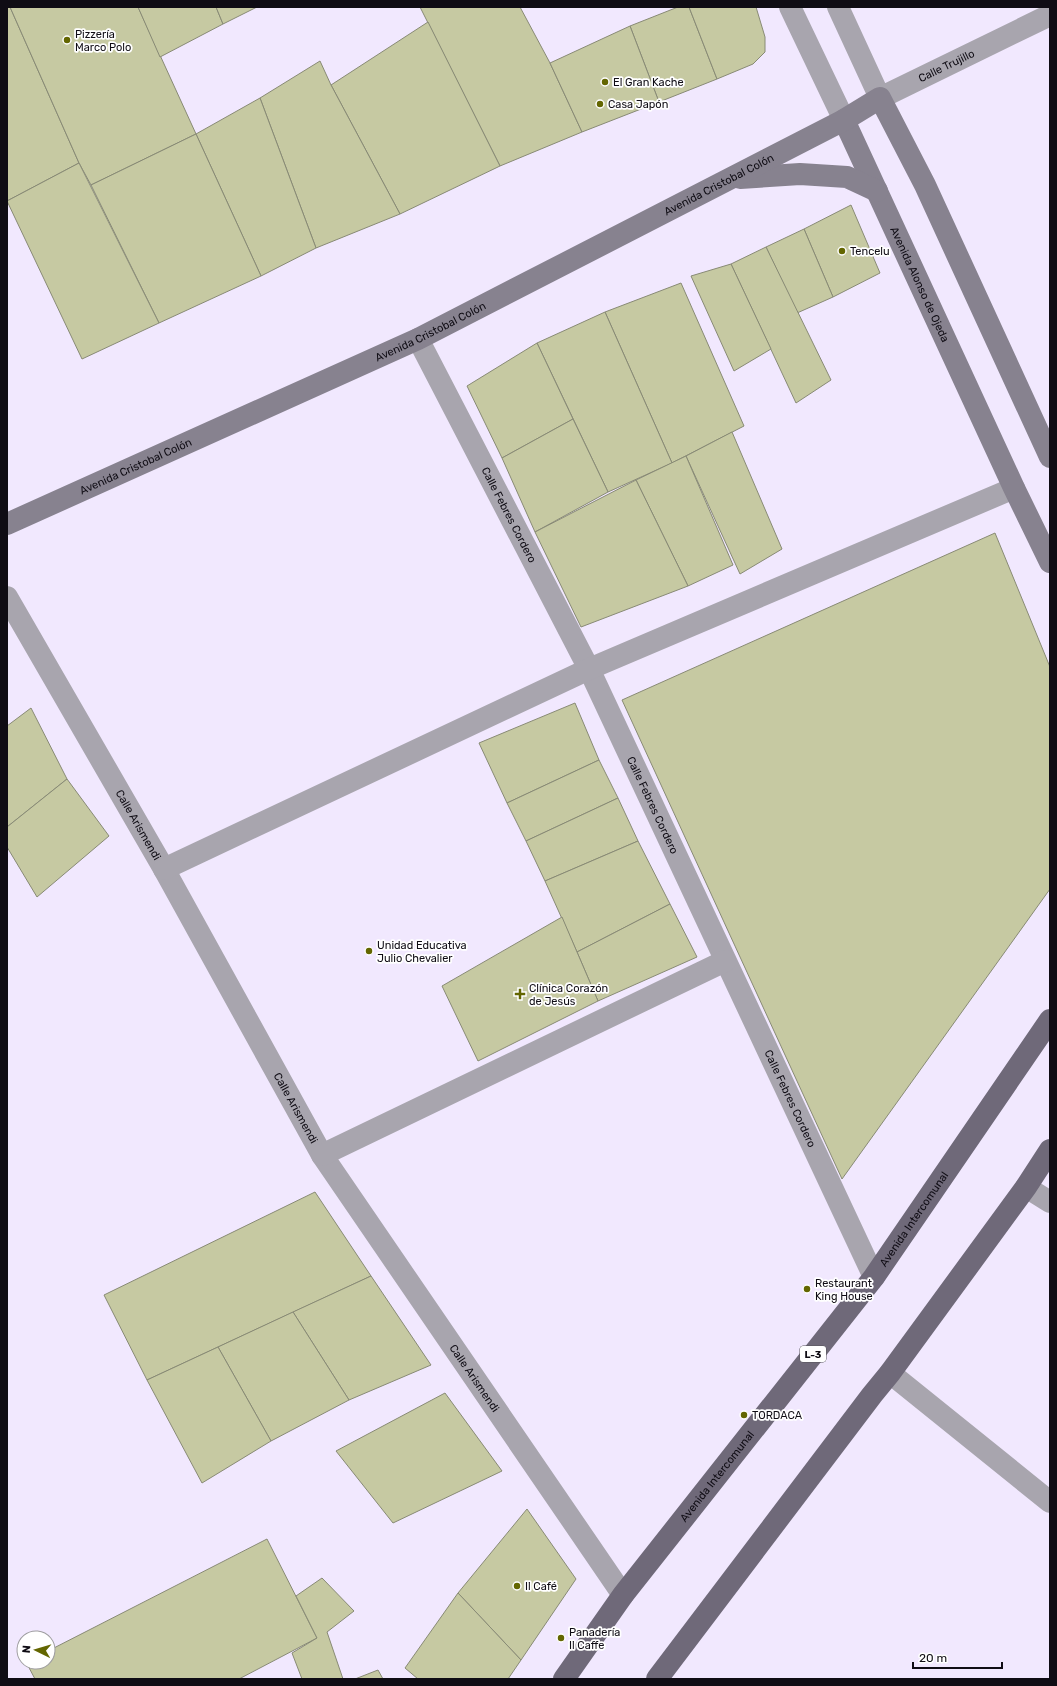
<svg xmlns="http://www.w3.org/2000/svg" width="1057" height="1686" viewBox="0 0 1057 1686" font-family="Rubik,sans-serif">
<rect width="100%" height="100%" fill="#f1e8fe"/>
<g fill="#c6c9a2" stroke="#888a75">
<path d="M7,7H10L79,163L7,201Z"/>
<path d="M10,7H138L196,134L91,185L79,163Z"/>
<path d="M138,7H216L223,24L160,57Z"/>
<path d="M216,7H257L223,24Z"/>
<path d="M420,7H520L550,63L582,132L500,166Z"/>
<path d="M678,7H689L717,79L659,102L630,26Z"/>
<path d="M689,7H756L765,37V52L753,64L717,79Z"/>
<path d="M428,22L500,166L400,214L331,85Z"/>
<path d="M630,26L659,102L582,132L550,63Z"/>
<path d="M320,61L331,85L400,214L316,248L260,98Z"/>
<path d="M260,98L316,248L261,276L196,134Z"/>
<path d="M196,134L261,276L159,323L91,185Z"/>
<path d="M79,163L159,323L82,359L7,201Z"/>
<path d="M851,205L880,273L833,297L804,229Z"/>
<path d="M804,229L833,297L797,313L766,247Z"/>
<path d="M766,247L831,380L796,403L731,264Z"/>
<path d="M731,264L771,349L734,371L691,276Z"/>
<path d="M681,283L744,426L672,463L605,312Z"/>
<path d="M605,312L672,463L608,492L537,343Z"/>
<path d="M537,343L573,419L502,458L467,386Z"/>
<path d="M573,419L608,492L535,532L502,458Z"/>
<path d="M732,432L782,549L740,574L686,456Z"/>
<path d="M686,456L733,565L688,586L636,480Z"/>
<path d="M636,480L688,586L581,627L535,532Z"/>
<path d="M995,533L1050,667V889L842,1179L622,700Z"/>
<path d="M575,703L599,760L507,803L479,743Z"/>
<path d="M31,708L67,779L7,827V726Z"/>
<path d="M599,760L618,798L526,841L507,803Z"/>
<path d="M67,779L109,836L37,897L7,847V827Z"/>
<path d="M618,798L638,841L545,881L526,841Z"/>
<path d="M638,841L670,904L577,952L545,881Z"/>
<path d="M670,904L697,957L598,1001L577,952Z"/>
<path d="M562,917L598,1001L478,1061L442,986Z"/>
<path d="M315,1192L371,1276L147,1380L104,1295Z"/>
<path d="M371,1276L431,1365L349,1400L293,1312Z"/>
<path d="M293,1312L349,1400L271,1441L218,1347Z"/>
<path d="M218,1347L271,1441L202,1483L147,1380Z"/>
<path d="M445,1393L502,1471L393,1523L336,1451Z"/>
<path d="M527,1509L576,1579L521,1660L458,1593Z"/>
<path d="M267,1539L317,1638L239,1679H35L26,1662H48V1651Z"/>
<path d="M322,1578L354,1611L327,1632L343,1679H302L292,1653L317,1638L296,1596Z"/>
<path d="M458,1593L521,1660L508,1679H418L405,1668Z"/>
<path d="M378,1670L383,1679H355Z"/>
</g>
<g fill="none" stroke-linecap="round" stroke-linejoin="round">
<g stroke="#a8a5ae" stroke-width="22">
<path d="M790,7L844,120"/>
<path id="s1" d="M838,7L880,98L1050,15"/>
<path id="s2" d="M418,339L589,669L874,1277"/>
<path id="s3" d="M7,597L164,869L322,1155L623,1595"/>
<path d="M164,869L589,669L1014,488"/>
<path d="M322,1155L725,961"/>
<path d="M1026,1187L1050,1202"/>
<path d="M890,1373L1050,1502"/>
</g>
<g stroke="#87828f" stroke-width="22">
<path id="s4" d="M844,120L1014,488L1050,562"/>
<path d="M740,178L800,174L847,177L877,191"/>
<path id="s5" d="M7,524L418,339L844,120L880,98L925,185L1050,457"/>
</g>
<g stroke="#6f6979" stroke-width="22">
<path id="s6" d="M564,1679L623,1595L874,1277L1050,1020"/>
<path d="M657,1679L872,1395L890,1373L1026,1187L1050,1150"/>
</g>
</g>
<g fill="#636600" stroke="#fff" stroke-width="1.5">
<circle cx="67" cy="40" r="4"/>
<circle cx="605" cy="82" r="4"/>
<circle cx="600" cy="104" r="4"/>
<circle cx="842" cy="251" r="4"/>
<circle cx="369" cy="951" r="4"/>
<path d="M518 988h4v4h4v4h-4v4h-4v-4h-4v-4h4z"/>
<circle cx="807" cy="1289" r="4"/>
<circle cx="744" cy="1415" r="4"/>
<circle cx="517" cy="1586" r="4"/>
<circle cx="561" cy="1638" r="4"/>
</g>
<g text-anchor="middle" stroke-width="3.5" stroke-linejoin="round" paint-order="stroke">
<rect fill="#fff" stroke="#57555a" stroke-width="1" x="800" y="1346" width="26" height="16" rx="3"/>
<g font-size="10" font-weight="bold" fill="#0f0c14">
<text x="813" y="1358">L-3</text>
</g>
<g font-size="11" fill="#0f0c14" stroke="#fff" text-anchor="start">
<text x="75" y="38">Pizzería<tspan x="75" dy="13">Marco Polo</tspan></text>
<text x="613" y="86">El Gran Kache</text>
<text x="608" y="108">Casa Japón</text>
<text x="850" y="255">Tencelu</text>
<text x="377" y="949">Unidad Educativa<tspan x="377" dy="13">Julio Chevalier</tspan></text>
<text x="529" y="992">Clínica Corazón<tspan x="529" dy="13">de Jesús</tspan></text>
<text x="815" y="1287">Restaurant<tspan x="815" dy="13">King House</tspan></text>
<text x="752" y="1419">TORDACA</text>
<text x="525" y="1590">Il Café</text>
<text x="569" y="1636">Panadería<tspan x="569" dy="13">Il Caffe</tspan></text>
</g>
<g font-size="11" fill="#0f0c14" stroke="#fff">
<text dy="4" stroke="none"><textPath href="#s1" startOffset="174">Calle Trujillo</textPath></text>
<text dy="4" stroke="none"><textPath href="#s5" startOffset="789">Avenida Cristobal Colón</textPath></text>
<text dy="4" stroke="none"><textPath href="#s4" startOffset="181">Avenida Alonso de Ojeda</textPath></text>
<text dy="4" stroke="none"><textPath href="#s5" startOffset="465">Avenida Cristobal Colón</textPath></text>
<text dy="4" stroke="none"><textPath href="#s5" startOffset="141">Avenida Cristobal Colón</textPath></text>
<text dy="4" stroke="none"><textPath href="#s2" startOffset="198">Calle Febres Cordero</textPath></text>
<text dy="4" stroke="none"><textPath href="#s2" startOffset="522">Calle Febres Cordero</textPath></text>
<text dy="4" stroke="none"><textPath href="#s3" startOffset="263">Calle Arismendi</textPath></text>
<text dy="4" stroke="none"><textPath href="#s2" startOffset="846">Calle Febres Cordero</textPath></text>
<text dy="4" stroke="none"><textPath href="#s3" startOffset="587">Calle Arismendi</textPath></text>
<text dy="4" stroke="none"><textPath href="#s6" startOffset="578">Avenida Intercomunal</textPath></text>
<text dy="4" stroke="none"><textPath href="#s3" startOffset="911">Calle Arismendi</textPath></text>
<text dy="4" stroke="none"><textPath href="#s6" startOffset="254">Avenida Intercomunal</textPath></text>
</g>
</g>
<rect width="1057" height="1686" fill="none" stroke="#0f0c14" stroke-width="16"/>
<g transform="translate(36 1650) rotate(275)"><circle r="19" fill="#ffffff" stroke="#9f9ea1"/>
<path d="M0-3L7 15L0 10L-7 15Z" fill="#636600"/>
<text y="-6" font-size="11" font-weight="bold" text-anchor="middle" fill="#0f0c14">N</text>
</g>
<path d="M913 1662v6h89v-6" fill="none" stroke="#0f0c14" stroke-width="2"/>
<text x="919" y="1662" font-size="12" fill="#0f0c14" stroke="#ffffff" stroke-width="3" paint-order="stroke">20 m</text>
</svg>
